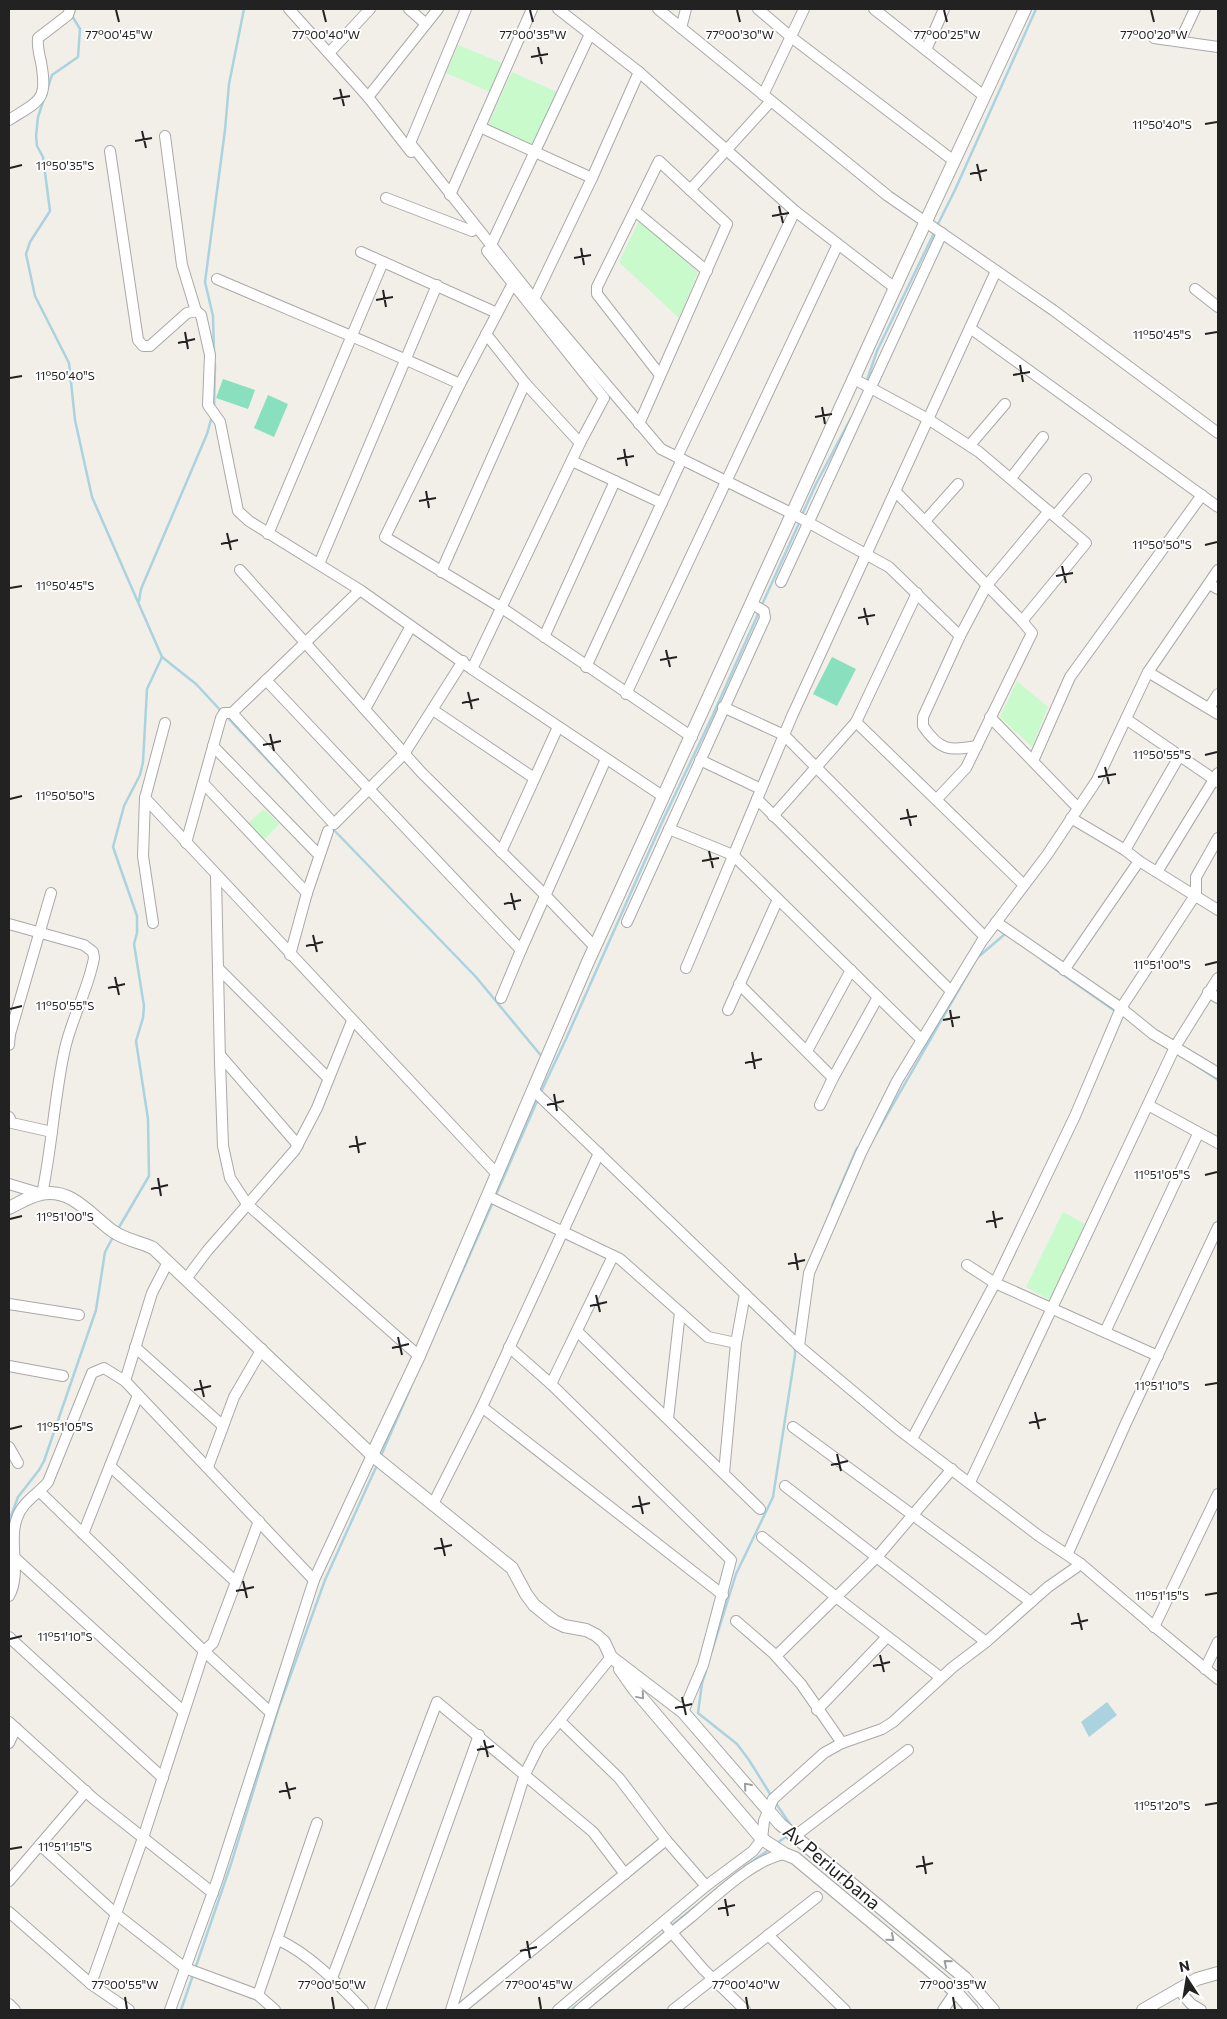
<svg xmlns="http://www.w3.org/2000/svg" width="1227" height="2019" viewBox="0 0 1227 2019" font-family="Commissioner,sans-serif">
<rect width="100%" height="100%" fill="#f2efe9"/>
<g fill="#c8facc">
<path d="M458,45L502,63L490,92L446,73Z"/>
<path d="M512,72L557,92L532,145L488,124Z"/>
<path d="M640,219L698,272L679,318L619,262Z"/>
<path d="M1017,681L1048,707L1032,747L1000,717Z"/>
<path d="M264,809L279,824L264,840L248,823Z"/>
<path d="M1063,1212L1085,1224L1050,1300L1026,1287Z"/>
</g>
<g fill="#88e0be">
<path d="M223,379L255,390L248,409L216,398Z"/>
<path d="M268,395L288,404L274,437L254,428Z"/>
<path d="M832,657L856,669L837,706L813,694Z"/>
</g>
<path fill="#aad3df" d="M1107,1702L1117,1715L1089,1737L1081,1722Z"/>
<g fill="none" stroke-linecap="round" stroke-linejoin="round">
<g stroke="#aad3df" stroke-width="2.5">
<path d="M48,87L52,75L78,57L80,29L71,14"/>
<path d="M44,99L38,117L36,136L37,146L43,157L50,211L30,242L26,254L35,296L69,363L75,420L92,497L162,657L196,684L222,712"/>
<path d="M937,226L955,190L1036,9"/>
<path d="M214,353L213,316L205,282L225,130L229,84L244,9"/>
<path d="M866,383L877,351L935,231"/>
<path d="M214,408L215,364"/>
<path d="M802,515L816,484L851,418"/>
<path d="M139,601L141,589L207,434L212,416"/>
<path d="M761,607L800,521"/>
<path d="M227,717L311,806"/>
<path d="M332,828L476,977L543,1058"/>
<path d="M1042,960L1115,1011"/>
<path d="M1197,1066L1218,1080"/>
<path d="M540,1094L566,1039L664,818L712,717L759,612"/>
<path d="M875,1136L977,958L1005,934L1007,935"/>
<path d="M495,1197L538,1099"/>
<path d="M832,1206L857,1148L861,1149"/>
<path d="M118,1229L149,1176L148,1119L136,1041L143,1018L144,1006L134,944L137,933V916L113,847L124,806L140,775L143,762L147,689L162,657"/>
<path d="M445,1311L493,1202"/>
<path d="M795,1338L803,1284"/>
<path d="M380,1458L410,1389"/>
<path d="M9,1521L18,1497L39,1470L44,1461L96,1310L105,1252L114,1235"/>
<path d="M712,1651L736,1574L773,1497L795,1355V1346"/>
<path d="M706,1671L702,1683L698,1713L737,1744L749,1760L772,1797"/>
<path d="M775,1802L792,1827"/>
<path d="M776,1844L788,1835"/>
<path d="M744,1867L770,1849"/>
<path d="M670,1927L732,1877"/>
<path d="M195,1969L231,1864L279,1707L325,1580L377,1465"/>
<path d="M181,2010L193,1975"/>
<path d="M571,2010L576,2006"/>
</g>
<g stroke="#a9a9a9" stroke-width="12">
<g id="minor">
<path d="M289,9L368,97L411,152"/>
<path d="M409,9L426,24"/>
<path d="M466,9L410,143L534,299L661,449L793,514L889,567L960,636"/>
<path d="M558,9L639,72L795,211L895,288"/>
<path d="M658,9L888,196L1053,310L1218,433"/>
<path d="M758,9L791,37L954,161"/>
<path d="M874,9L984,96"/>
<path d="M681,28L686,9"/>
<path d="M1154,38L1218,47"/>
<path d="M1180,41L1195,9"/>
<path d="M926,50L944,9"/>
<path d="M329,53L370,9"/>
<path d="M763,95L804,9"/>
<path d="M368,97L438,9"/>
<path d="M9,120C40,100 48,101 41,62C39,54 37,46 38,38L68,15L70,9"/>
<path d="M480,127L592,178"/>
<path d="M165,136L182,265L196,311"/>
<path d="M110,151L138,340L143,346H150L187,313L196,311L201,315L210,355L208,405L220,422L238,511L249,521L360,590L472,669L664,797"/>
<path d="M690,190L771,101"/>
<path d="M450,195L532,9"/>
<path d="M386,198L472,231"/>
<path d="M635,211L707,271"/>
<path d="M491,245L590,34"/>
<path d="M361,252L497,313"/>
<path d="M217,279C298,314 380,347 460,384"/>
<path d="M512,285L460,384L385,537L502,608L692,737"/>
<path d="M1195,289L1218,307"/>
<path d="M534,299L592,178L639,72"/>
<path d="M970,328L1218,507"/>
<path d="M486,334L525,383L580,443"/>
<path d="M854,379L928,419L979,452L1086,543L1022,621"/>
<path d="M639,424L727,224L659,161L597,287V294L660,375"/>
<path d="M970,445L1005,404"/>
<path d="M677,457L795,211"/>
<path d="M572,461L662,503"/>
<path d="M1011,478L1043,437"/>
<path d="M895,491L1022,621L1032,633L966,768L937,799"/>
<path d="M1055,516L1086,479"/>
<path d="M925,521L958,484"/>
<path d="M268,534L383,262"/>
<path d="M319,564L437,285"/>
<path d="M240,570L421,772L545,895L595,947"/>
<path d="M441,572L525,383"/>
<path d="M781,582L942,233"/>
<path d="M1209,584L1218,589"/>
<path d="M544,637L615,481"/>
<path d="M586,667L682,459"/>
<path d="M472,669L580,443L604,398L487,251"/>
<path d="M1148,672L1218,714"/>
<path d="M266,680L521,950"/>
<path d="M626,694L838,244"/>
<path d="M723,707L784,735L985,937"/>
<path d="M1209,708L1218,694"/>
<path d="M365,709L411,626"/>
<path d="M433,710L534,778"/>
<path d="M232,713L334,824L404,754L463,661"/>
<path d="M990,717L1078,808"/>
<path d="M1126,719L1218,782"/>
<path d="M856,722L1024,885"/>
<path d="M213,746L319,855"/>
<path d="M977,746C949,751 940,751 923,726V717L960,636L987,585L1049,511"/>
<path d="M700,760L761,789"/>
<path d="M1033,761L1070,677L1202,495"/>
<path d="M203,783L307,893"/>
<path d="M145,798L497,1174"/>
<path d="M757,799L951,991"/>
<path d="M773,816L856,722L917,593"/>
<path d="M1071,818L1125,850L1139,861L1218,910"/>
<path d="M669,829L733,855L922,1040"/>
<path d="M186,843L221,718L224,713H232L360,590"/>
<path d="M1125,850L1180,755"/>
<path d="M501,852L558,727"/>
<path d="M1157,872L1218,773"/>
<path d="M216,876L220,1062L223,1146L230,1178L247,1204L419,1356"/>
<path d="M627,922L765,618L764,611L752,604"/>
<path d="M996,922L1121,1008L1153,1034L1218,1073"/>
<path d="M153,923L143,856L145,798L165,723"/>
<path d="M9,924L84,945L93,952L94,958C88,991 70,1021 64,1053C54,1100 52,1147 42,1194L9,1184"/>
<path d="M290,955L307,893L328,831"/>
<path d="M218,968L328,1078"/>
<path d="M686,968L792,716L996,271"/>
<path d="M1064,970L1139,861"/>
<path d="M739,984L833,1078"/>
<path d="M1208,992L1218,998"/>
<path d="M501,998L521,950L606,759"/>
<path d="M728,1010L778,899"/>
<path d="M9,1045L10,1034L51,893"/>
<path d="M807,1051L851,970"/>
<path d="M220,1055L298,1145"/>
<path d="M533,1090L799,1346L898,1429L1039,1536L1081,1564L1149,1622L1218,1679"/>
<path d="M820,1105L833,1078L878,997"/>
<path d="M1148,1105L1218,1143"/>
<path d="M9,1117L12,1123L52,1132"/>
<path d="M488,1196L620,1259L708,1337L736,1343"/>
<path d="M967,1265L995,1283L1158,1356"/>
<path d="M186,1279L207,1251L295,1150L317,1108L352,1021"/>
<path d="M9,1304L79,1315"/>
<path d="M577,1331L760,1509"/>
<path d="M1105,1332L1198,1134"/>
<path d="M799,1346L809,1273L861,1153L897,1081L982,941L1047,855L1097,780L1148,672L1218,570"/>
<path d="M135,1347L223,1426"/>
<path d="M509,1347L551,1384L731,1560L703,1665L683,1712"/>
<path d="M9,1366L63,1376"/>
<path d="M125,1381L152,1293L168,1262"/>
<path d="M551,1384L613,1256"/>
<path d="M482,1407L723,1595"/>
<path d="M668,1419L680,1312"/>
<path d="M793,1427L1031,1602"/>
<path d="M912,1439L995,1283L1075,1116L1121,1008L1196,894V877L1218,838"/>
<path d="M9,1447L18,1463"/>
<path d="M110,1466L236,1582"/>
<path d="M208,1467L234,1397L262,1349"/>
<path d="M724,1473L736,1343L745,1294"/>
<path d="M970,1482L1175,1047L1218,978"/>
<path d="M785,1486L986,1642"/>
<path d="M40,1492L204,1651L270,1712"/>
<path d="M433,1504L482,1407L599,1153"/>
<path d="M83,1534L138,1395"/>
<path d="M762,1537L836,1597L940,1677"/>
<path d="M1068,1553L1126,1423L1218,1227"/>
<path d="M14,1557L184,1712"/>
<path d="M9,1596C22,1573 8,1542 17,1518C22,1502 38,1494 48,1482L92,1373L104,1368L125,1381L314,1580"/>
<path d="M736,1621L773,1653L801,1684L842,1743"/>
<path d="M1154,1627L1218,1494"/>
<path d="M9,1637L163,1778"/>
<path d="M776,1656L877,1557L952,1469"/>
<path d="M1205,1669L1218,1642"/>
<path d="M817,1710L887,1637"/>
<path d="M560,1721L619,1778L666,1840L706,1886"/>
<path d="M9,1722L94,1799L213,1893"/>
<path d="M9,1743L16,1728"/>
<path d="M795,1836L908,1750"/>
<path d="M40,1845L116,1914L185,1968L258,1995L275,2010"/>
<path d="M9,1881L86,1791"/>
<path d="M9,1912L91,1984L129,2010"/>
<path d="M667,1927L703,1969L745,2010"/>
<path d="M768,1935L845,2010"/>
<path d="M279,1940C312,1956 337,1983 363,2010"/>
<path d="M332,1978L437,1702L593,1832L625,1874"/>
<path d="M91,1984L143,1838L204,1651L213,1643L259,1521"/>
<path d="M1178,1989L1191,2004L1201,2010"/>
<path d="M258,1995L317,1823"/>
<path d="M9,2004L15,2010"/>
<path d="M170,2010L217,1881L314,1580L372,1455"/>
<path d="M380,2010L479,1735"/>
<path d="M451,2010L525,1774L539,1746L611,1657"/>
<path d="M459,2010L666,1840"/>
<path d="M558,2010L706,1886L753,1851L762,1839L764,1821L773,1799L824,1753L842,1743L882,1729L893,1722L953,1667L986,1642L1048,1587L1081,1564"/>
<path d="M579,2010C616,1979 653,1948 691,1917C715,1897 755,1858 785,1854"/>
<path d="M673,2010L817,1897"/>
<path d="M943,2010L965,1978"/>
</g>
</g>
<g stroke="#a9a9a9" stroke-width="14">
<g id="tertiary">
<path d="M9,1208C19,1203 30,1196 41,1194C72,1187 92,1217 114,1232C126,1240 140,1242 153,1248L372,1455L512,1568L526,1594L534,1605L554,1621L564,1626L586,1630L596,1635L604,1642L611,1657L683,1712L780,1824L965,1978L993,2010"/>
<path d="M372,1455L419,1356L587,964L905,266L1025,9"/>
<path d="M620,1669L634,1689L762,1839L785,1854L795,1858L957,1993L972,2010"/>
<path d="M1143,2010L1197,1979L1218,1973"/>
</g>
</g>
<use href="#minor" stroke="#fff" stroke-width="10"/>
<use href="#tertiary" stroke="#fff" stroke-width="12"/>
</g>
<defs><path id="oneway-chevron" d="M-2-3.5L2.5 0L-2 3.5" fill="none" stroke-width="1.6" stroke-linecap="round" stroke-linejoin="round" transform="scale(1.25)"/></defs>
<g stroke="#9c9c9c">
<use href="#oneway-chevron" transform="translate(641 1696) rotate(50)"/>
<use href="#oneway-chevron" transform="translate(747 1786) rotate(-131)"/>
<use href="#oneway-chevron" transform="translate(891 1938) rotate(40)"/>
<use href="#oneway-chevron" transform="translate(947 1963) rotate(-140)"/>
</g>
<path fill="none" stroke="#222" stroke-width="2" d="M116,10L119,22M323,10L326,22M530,10L533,22M737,10L740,22M944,10L947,22M1151,10L1154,22M538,47L542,64M531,57L548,54M340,89L344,106M333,99L350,96M1205,124L1217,122M142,131L146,148M135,141L152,138M977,164L981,181M10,168L22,165M970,174L987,170M779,206L783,223M772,216L789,213M581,248L584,265M574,258L591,255M383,290L386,307M376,300L393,297M185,332L188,349M1205,334L1217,332M178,343L195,339M1020,365L1023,382M1013,375L1030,372M10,378L22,376M822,407L825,424M815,417L832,414M624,449L627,466M617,459L634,456M426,491L429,508M419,501L436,498M227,533L231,550M221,544L238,540M1205,545L1217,542M1062,566L1066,583M1056,576L1073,573M10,588L22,586M864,608L868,625M858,618L875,615M666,650L670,667M660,660L677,657M468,692L472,709M462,703L479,699M270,734L274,751M263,745L281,741M1205,755L1217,752M1105,767L1109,784M1098,777L1116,774M10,799L22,796M907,809L911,826M900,819L917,816M709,851L713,868M702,861L719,858M511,893L515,910M504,904L521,900M313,935L317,952M306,946L323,942M1205,965L1217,962M115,977L119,995M108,988L125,984M10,1009L22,1006M950,1010L953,1027M943,1020L960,1017M752,1052L755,1069M745,1063L762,1059M554,1094L557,1111M547,1105L564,1101M356,1136L359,1153M349,1147L366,1143M1205,1175L1217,1172M158,1178L161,1196M151,1189L168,1185M993,1211L996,1228M10,1219L22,1216M986,1222L1003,1218M795,1253L798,1270M788,1264L805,1260M596,1295L600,1312M590,1306L607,1302M398,1337L402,1355M392,1348L409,1344M200,1380L204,1397M1205,1385L1217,1383M194,1390L211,1386M1035,1412L1039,1429M1029,1423L1046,1419M10,1429L22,1426M837,1454L841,1471M831,1465L848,1461M639,1496L643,1514M632,1507L650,1503M441,1538L445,1556M434,1549L452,1545M243,1581L247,1598M236,1591L254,1587M1205,1595L1217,1593M1078,1613L1082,1630M1071,1624L1088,1620M10,1639L22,1636M880,1655L884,1672M873,1666L890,1662M682,1697L686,1715M675,1708L692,1704M484,1740L488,1757M477,1750L494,1746M286,1782L290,1799M279,1792L296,1788M1205,1805L1217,1803M10,1849L22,1847M923,1856L926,1874M916,1867L933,1863M725,1899L728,1916M718,1909L735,1905M527,1941L530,1958M520,1951L537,1947M125,1997L127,2009M332,1997L334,2009M539,1997L541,2009M746,1997L748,2009M953,1997L955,2009"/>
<g text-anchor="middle" stroke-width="4" stroke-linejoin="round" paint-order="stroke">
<g font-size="19" fill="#222" stroke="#fff">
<text transform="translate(832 1867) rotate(40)" y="7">Av Periurbana</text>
</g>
</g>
<g font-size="12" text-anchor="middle" fill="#222" stroke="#fff" stroke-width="4" stroke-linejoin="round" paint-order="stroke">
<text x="119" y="39">77°00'45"W</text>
<text x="326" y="39">77°00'40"W</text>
<text x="533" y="39">77°00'35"W</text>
<text x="740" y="39">77°00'30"W</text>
<text x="947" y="39">77°00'25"W</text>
<text x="1154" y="39">77°00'20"W</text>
<text x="1162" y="129">11°50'40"S</text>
<text x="65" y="170">11°50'35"S</text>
<text x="1162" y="339">11°50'45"S</text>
<text x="65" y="380">11°50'40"S</text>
<text x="1162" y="549">11°50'50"S</text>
<text x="65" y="590">11°50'45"S</text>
<text x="1162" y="759">11°50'55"S</text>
<text x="65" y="800">11°50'50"S</text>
<text x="1162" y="969">11°51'00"S</text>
<text x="65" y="1010">11°50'55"S</text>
<text x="1162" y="1179">11°51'05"S</text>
<text x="65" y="1221">11°51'00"S</text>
<text x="1162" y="1390">11°51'10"S</text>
<text x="65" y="1431">11°51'05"S</text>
<text x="1162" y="1600">11°51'15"S</text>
<text x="65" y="1641">11°51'10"S</text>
<text x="1162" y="1810">11°51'20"S</text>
<text x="65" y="1851">11°51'15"S</text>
<text x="125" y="1989">77°00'55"W</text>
<text x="332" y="1989">77°00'50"W</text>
<text x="539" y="1989">77°00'45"W</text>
<text x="746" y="1989">77°00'40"W</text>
<text x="953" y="1989">77°00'35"W</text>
</g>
<rect width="1227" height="2019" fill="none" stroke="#222222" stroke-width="20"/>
<g transform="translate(1187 1979) rotate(348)" stroke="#ffffff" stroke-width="4" paint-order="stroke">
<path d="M0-4L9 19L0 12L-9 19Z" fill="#222222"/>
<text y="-8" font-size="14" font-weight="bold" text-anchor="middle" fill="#222222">N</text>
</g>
</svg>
